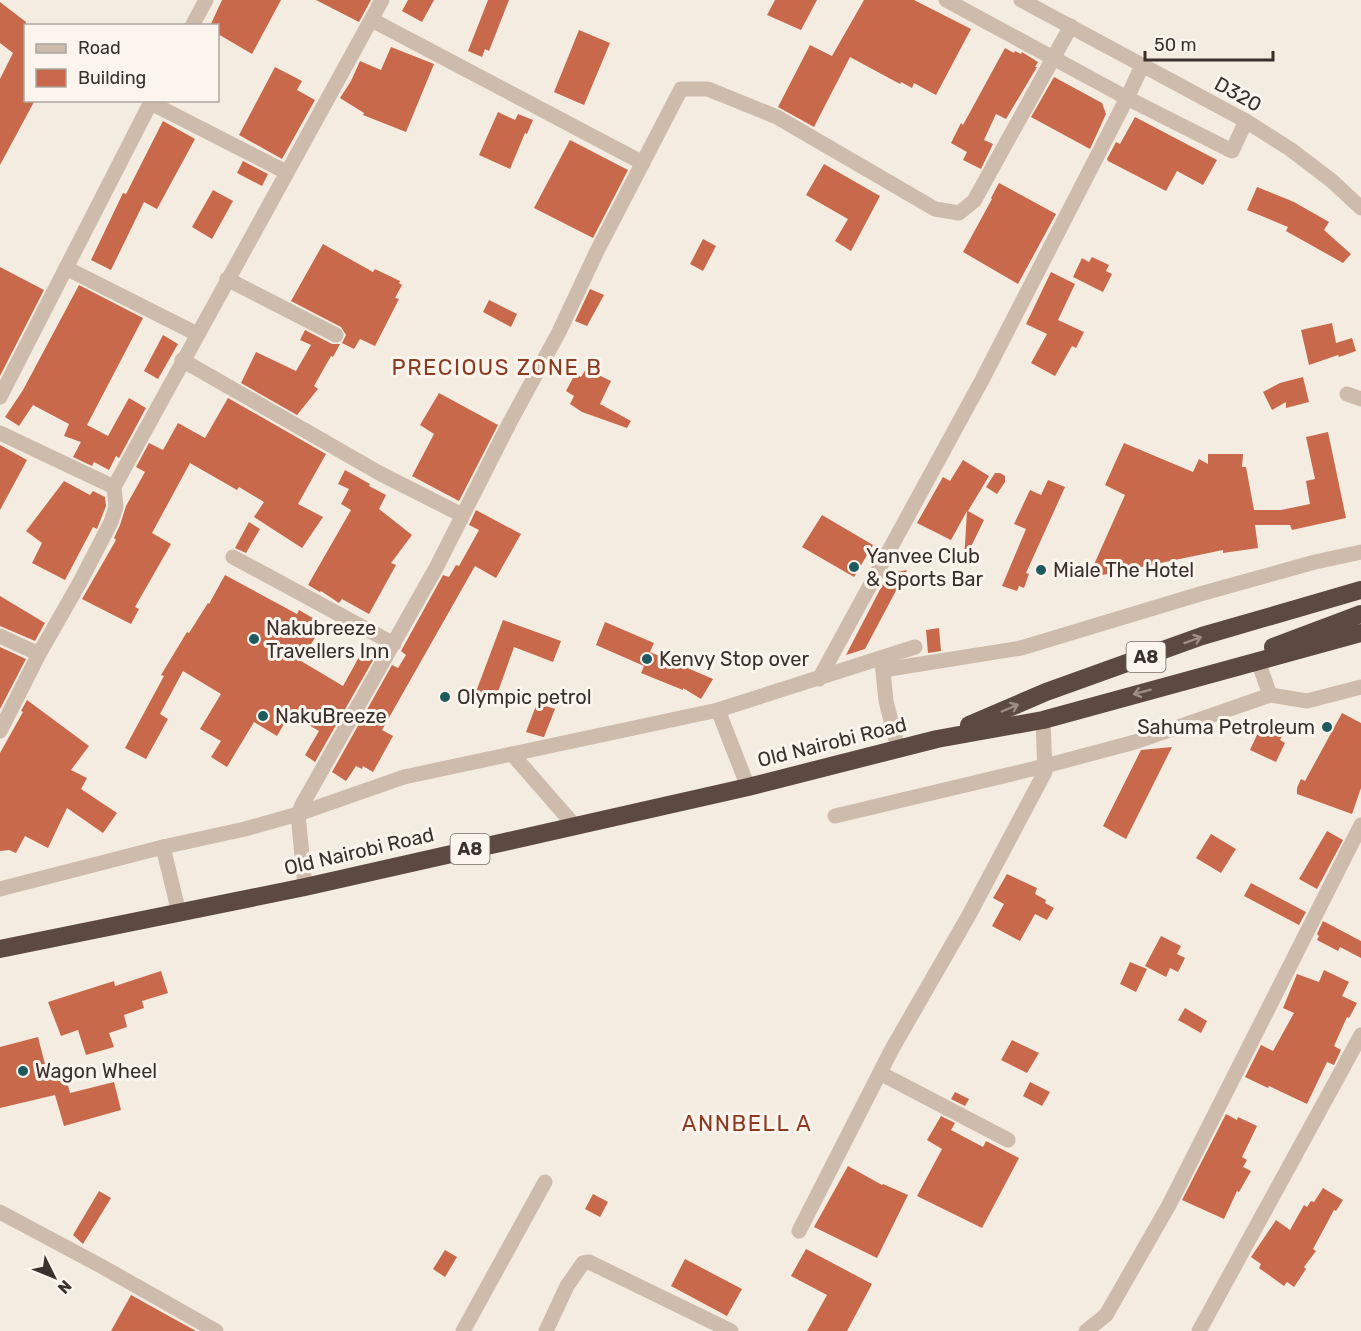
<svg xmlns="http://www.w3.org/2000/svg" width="1361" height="1331" viewBox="0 0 1361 1331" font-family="Rubik,sans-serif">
<rect width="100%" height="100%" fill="#f4ebe1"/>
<g fill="#c8694b">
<path d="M222,0H281L252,54L218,34V26H210Z"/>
<path d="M316,0H371L359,22Z"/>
<path d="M408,0H434L422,22L402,11Z"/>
<path d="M488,0H509L489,51L485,49L482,57L468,51Z"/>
<path d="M775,0H817L801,30L767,15Z"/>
<path d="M864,0H914L971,29L936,95L914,83L912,88L901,82L900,84L850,57L814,127L778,107L810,45L832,56Z"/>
<path d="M0,2L26,22V100H35L0,165V79L13,53L0,43Z"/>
<path d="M579,30L610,43L584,105L554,92Z"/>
<path d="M391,47L434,64L406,132L363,115L364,113L340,98L351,81L360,61L381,70Z"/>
<path d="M1005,48L1014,53L1015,51L1021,54L1022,52L1038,62L1035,67H1037L1006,119L996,114L984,140L993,144L981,169L963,160L967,152L951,143L961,123L963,125Z"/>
<path d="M275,67L302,81L297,90L315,100L282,159L239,135Z"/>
<path d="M1054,77L1102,103L1106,114L1090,149L1031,117Z"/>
<path d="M498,112L515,120L518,114L533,120L527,134L525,133L510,169L479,155Z"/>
<path d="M1135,117L1217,160L1203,185L1177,171L1166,191L1108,161L1107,159L1116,142L1120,144Z"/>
<path d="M163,121L195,139L157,209L144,202L111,270L91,260L123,193L126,194Z"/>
<path d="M570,140L628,170L593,238L534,208Z"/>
<path d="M243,161L268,174L262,186L237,173Z"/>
<path d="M824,164L880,196L851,251L835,241L848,219L806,195Z"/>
<path d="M999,183L1056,214L1018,284L963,252L992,199L991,198Z"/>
<path d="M1257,187L1294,202L1329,222L1324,230L1351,254L1343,263L1286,231L1288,227L1247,210Z"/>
<path d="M213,190L233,201L212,239L192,227Z"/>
<path d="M703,239L716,246L703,271L690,264Z"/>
<path d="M323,244L373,272L375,269L400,281L399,283L402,285L395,298L399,299L375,346L360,339L354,349L342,343L346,335L341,327L291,301Z"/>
<path d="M1092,257L1109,265L1106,271L1112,274L1103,292L1073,277L1082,258L1089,262Z"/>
<path d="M0,267L44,290L0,376Z"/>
<path d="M1051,272L1075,284L1058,320L1084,332L1076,348L1072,346L1055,376L1031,363L1047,334L1026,324Z"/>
<path d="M79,285L143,318L87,425L108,436L129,398L146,408L119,458L116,456L109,470L94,462L92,466L73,457L81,442L64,436L69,424L33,405L19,426L5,417L23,390Z"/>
<path d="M590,289L604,295L587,326L575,321Z"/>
<path d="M489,300L517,314L511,327L483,312Z"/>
<path d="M1332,323L1336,343L1352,338L1356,351L1339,357L1338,355L1309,365L1301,330Z"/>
<path d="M305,330L332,344H340L333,357L331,356L314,386L318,389L297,415L241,383L256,352L296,371L311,345L300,340Z"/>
<path d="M163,335L178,344L158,379L144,371Z"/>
<path d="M586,369L611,381L600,404L631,421L627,428L582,412L570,404L574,396L566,391L575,374L581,377Z"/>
<path d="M1303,377L1309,402L1286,408V402L1272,410L1263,392L1280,383Z"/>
<path d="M439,393L498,425L459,501L412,476L434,434L420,425Z"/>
<path d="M228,398L326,454L298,504L323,517L302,548L254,517L264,502L239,487L237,490L190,463L152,533L171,544L135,607L139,609L131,624L82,599L116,540L114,538L120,525L126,506L145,472L136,467L149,443L163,450L178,423L205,438Z"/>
<path d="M1328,432L1346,518L1292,530L1290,525H1255L1258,548L1223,553V550L1088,578L1125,495L1105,485L1124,443L1193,472L1199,459L1208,464V454H1243L1242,467H1246L1254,510H1281L1310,504L1306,481L1315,479L1306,437Z"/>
<path d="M0,445L27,460L0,510Z"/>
<path d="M963,460L989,476L968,511L984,520L964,561L967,511L951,540L917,523L943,477L950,481Z"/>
<path d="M345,470L370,484L369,486L386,495L379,509L412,535L391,563L396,565L369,614L342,599L339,603L321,591L320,592L308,585L351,510L341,504L349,489L338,484Z"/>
<path d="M995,473H1000L1005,476V482L997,494L986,487Z"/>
<path d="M1048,480L1065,487L1026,573L1029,574L1024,588L1019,586L1017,591L1002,586L1026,529L1014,524L1030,490L1041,495Z"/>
<path d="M64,481L90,495L93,491L105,497L106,506L97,529L93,527L65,580L32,563L42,543L26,531Z"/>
<path d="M476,510L521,534L496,578L475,566L382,730L393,736L373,772L363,766L362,769L356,766L346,781L332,772L392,665L398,668L406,655L401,651L443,575L449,577L456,565L459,566L479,530L469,525Z"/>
<path d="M822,515L873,545L854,577L802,547Z"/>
<path d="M249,522L260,529L246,553L235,548Z"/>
<path d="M907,570L865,649L846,655L888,574Z"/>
<path d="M225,575L297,614L299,610L323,624L301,661L343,686L364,648L376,655L315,762L305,755L319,731L290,714L277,736L254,722L227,767L211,757L221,741L200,729L221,694L183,671L160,714L168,719L146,759L125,748L164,676L161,675L187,632L189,633L208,603L209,604Z"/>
<path d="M0,596L45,623L35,641L0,626Z"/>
<path d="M503,620L561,641L553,662L514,647L494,703L474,697Z"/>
<path d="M605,622L654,643L650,652L713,679L701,699L683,688V690L641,673L644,666L596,645Z"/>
<path d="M939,628L941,651L928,653L926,630Z"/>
<path d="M0,647L26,659L0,709Z"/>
<path d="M27,700L89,746L71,770L87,778L81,789L117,813L103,833L67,808L48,848L25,836L16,853L9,850L0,851V753L23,712L21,711Z"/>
<path d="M537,703L555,709L544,737H543L526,732Z"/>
<path d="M1342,713L1361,723V788L1352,814L1297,794V788L1301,779L1305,781Z"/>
<path d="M1262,724L1283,734L1280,740L1285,743L1276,762L1250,750Z"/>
<path d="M1172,747L1126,839L1103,826L1141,750Z"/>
<path d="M1327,831L1343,840L1317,889L1299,879Z"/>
<path d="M1211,834L1236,849L1221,873L1196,858Z"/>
<path d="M1007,874L1037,888L1035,894L1046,900L1045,903L1054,908L1047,920L1035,914L1020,941L992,926L1004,904L993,898Z"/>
<path d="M1251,883L1306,912L1299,925L1244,896Z"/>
<path d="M1323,921L1361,941V958L1340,947L1338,951L1317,940L1319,936L1317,934Z"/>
<path d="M1161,936L1181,946L1177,954L1185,958L1178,972L1170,968L1166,977L1145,966Z"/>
<path d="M1130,962L1147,969L1136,992L1120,984Z"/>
<path d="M1324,970L1349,982L1342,996L1357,1003L1349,1018L1347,1017L1334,1046L1341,1050L1334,1065L1327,1062L1307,1104L1269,1086L1268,1088L1245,1077L1261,1045L1273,1051L1294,1013L1283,1008L1297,974L1319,982Z"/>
<path d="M161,971L168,993L142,1001L144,1008L124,1015L127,1027L109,1033L114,1047L86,1055L78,1030L61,1036L48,1002L114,981L115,986Z"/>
<path d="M1185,1008L1207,1021L1201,1033L1178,1020Z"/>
<path d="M38,1037L47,1072L63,1067L70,1093L114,1082L121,1110L64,1126L55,1095L0,1108V1047Z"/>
<path d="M1012,1040L1039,1053L1027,1073L1001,1060Z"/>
<path d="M1030,1082L1050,1092L1042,1106L1023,1096Z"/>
<path d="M955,1092L969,1099L965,1106L951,1099Z"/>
<path d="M1226,1114L1237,1120L1238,1117L1257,1126L1242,1157L1247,1160L1243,1167L1251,1171L1239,1192L1237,1191L1224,1219L1182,1200Z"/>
<path d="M941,1116L955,1123L951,1130L983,1147L986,1141L1019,1158L982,1228L917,1196L942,1149L927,1140Z"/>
<path d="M848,1166L882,1185L883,1184L908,1195L877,1258L814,1227Z"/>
<path d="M1323,1188L1343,1200L1336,1211L1334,1210L1313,1249L1316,1251L1304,1267L1306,1269L1294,1287L1287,1282L1284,1286L1259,1268L1261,1264L1251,1257L1276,1220L1290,1230L1304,1205L1307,1207L1311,1201L1314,1202Z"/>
<path d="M99,1191L111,1198L83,1244L73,1235Z"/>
<path d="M593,1194L608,1202L600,1217L585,1209Z"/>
<path d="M806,1249L872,1284L847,1331H807L827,1295L791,1276Z"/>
<path d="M445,1250L457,1257L445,1277L433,1269Z"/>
<path d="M685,1259L742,1289L727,1316L671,1286Z"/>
<path d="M131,1295L176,1320L196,1331H111Z"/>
</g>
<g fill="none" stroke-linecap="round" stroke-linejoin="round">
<g stroke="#cdbbac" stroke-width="15">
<path d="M946,0L1127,98L1232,151L1246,121"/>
<path d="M1021,0L1246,121L1290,149L1332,181L1361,208"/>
<path d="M372,20L643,163"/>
<path d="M192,26L206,0"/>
<path d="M151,103L286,172"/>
<path d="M66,268L197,334"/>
<path d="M227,279L336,335"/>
<path d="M182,360L381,474L462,515"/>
<path d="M1347,394L1361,399"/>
<path d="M0,397L152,100"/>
<path d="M0,433L114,487"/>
<path d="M233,557L394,644"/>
<path d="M0,636L39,654L0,731"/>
<path d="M39,654L80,582L111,522L116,507L114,487L382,0"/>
<path d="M882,661L886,701L898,748"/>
<path d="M1258,661L1270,695L1307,701L1361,687"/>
<path d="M883,670L1021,648L1200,594L1315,562L1361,552"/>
<path d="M819,679L982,380L1127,98L1142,66"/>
<path d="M718,710L915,647"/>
<path d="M512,754L574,825"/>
<path d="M835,816L1045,766L1135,742L1270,695"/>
<path d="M163,847L179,913"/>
<path d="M305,887L298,814L302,805L436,568L510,422L559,332L597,251L681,89H708L777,117L935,209L959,213L974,201L1071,26"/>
<path d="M0,889L163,847L245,829L298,814L404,777L718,710L748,787"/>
<path d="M880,1073L1008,1140"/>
<path d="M0,1212L101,1266L216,1331"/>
<path d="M799,1231L892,1049L969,915L1045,772L1043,720"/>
<path d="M463,1331L545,1182"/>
<path d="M546,1331L567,1286L583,1263L589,1262L731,1331"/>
<path d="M1086,1331L1106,1315L1169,1205L1361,825"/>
<path d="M1199,1331L1361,1035"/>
</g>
<g stroke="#5c4a42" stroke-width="18">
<path d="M1273,647L1361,614"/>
<path d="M969,725L1046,692L1202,636L1361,590"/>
<path d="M0,949L305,887L748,787L937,739L1043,720L1361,633"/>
</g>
</g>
<defs><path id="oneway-shaft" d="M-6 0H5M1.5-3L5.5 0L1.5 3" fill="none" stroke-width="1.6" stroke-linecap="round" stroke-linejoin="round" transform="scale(1.5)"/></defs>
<g stroke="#9c8e87">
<use href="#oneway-shaft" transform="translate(1193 640) rotate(-20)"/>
<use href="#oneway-shaft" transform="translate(1142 692) rotate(165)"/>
<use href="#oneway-shaft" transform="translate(1010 708) rotate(-23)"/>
</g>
<g fill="#1f5a5e" stroke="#fbf5ee" stroke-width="2">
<circle cx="854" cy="567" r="6"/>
<circle cx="1041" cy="570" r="6"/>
<circle cx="254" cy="639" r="6"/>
<circle cx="647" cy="659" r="6"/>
<circle cx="445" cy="697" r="6"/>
<circle cx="263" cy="716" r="6"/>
<circle cx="1327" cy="727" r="6"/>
<circle cx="23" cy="1071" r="6"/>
</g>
<g text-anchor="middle" stroke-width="6" stroke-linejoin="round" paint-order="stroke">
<g fill="#fbf5ee" stroke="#756b66" stroke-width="1.5">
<rect x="1126.5" y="642" width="39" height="30" rx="4.5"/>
<rect x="450.5" y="834" width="39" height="30" rx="4.5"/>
</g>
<g font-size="18" font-weight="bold" fill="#3b302b">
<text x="1146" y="663">A8</text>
<text x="470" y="855">A8</text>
</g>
<g font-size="20" fill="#3b302b" stroke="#fbf5ee">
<text transform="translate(1238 94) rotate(29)" y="7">D320</text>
<text transform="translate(832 742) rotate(-14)" y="7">Old Nairobi Road</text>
<text transform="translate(359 851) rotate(-13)" y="7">Old Nairobi Road</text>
</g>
<g font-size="20" fill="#3b302b" stroke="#fbf5ee" text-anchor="start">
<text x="866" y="563">Yanvee Club<tspan x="866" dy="23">&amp; Sports Bar</tspan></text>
<text x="1053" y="577">Miale The Hotel</text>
<text x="266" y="635">Nakubreeze<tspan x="266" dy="23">Travellers Inn</tspan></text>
<text x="659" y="666">Kenvy Stop over</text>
<text x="457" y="704">Olympic petrol</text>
<text x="275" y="723">NakuBreeze</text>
<text x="1315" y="734" text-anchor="end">Sahuma Petroleum</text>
<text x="35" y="1078">Wagon Wheel</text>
</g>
<g font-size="22" letter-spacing="1.5" fill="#8c3b22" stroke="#fbf5ee">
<text x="497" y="375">PRECIOUS ZONE B</text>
<text x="747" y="1131">ANNBELL A</text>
</g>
</g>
<rect x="24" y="24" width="195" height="78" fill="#fbf5ee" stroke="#aea6a0" stroke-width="1.5"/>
<rect x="36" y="44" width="30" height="9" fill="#cdbbac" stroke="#aea6a0" stroke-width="1.5"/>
<text x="78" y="54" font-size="18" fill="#3b302b">Road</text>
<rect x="36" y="69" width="30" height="18" fill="#c8694b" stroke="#aea6a0" stroke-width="1.5"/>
<text x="78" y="84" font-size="18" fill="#3b302b">Building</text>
<g transform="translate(54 1277) rotate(133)" stroke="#fbf5ee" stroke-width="4.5" paint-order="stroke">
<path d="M0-4.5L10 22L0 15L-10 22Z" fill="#3b302b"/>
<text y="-9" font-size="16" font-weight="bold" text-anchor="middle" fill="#3b302b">N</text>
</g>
<path d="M1145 51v9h128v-9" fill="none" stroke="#3b302b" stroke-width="3"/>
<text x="1154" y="51" font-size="18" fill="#3b302b" stroke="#fbf5ee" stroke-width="4.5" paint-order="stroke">50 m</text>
</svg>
